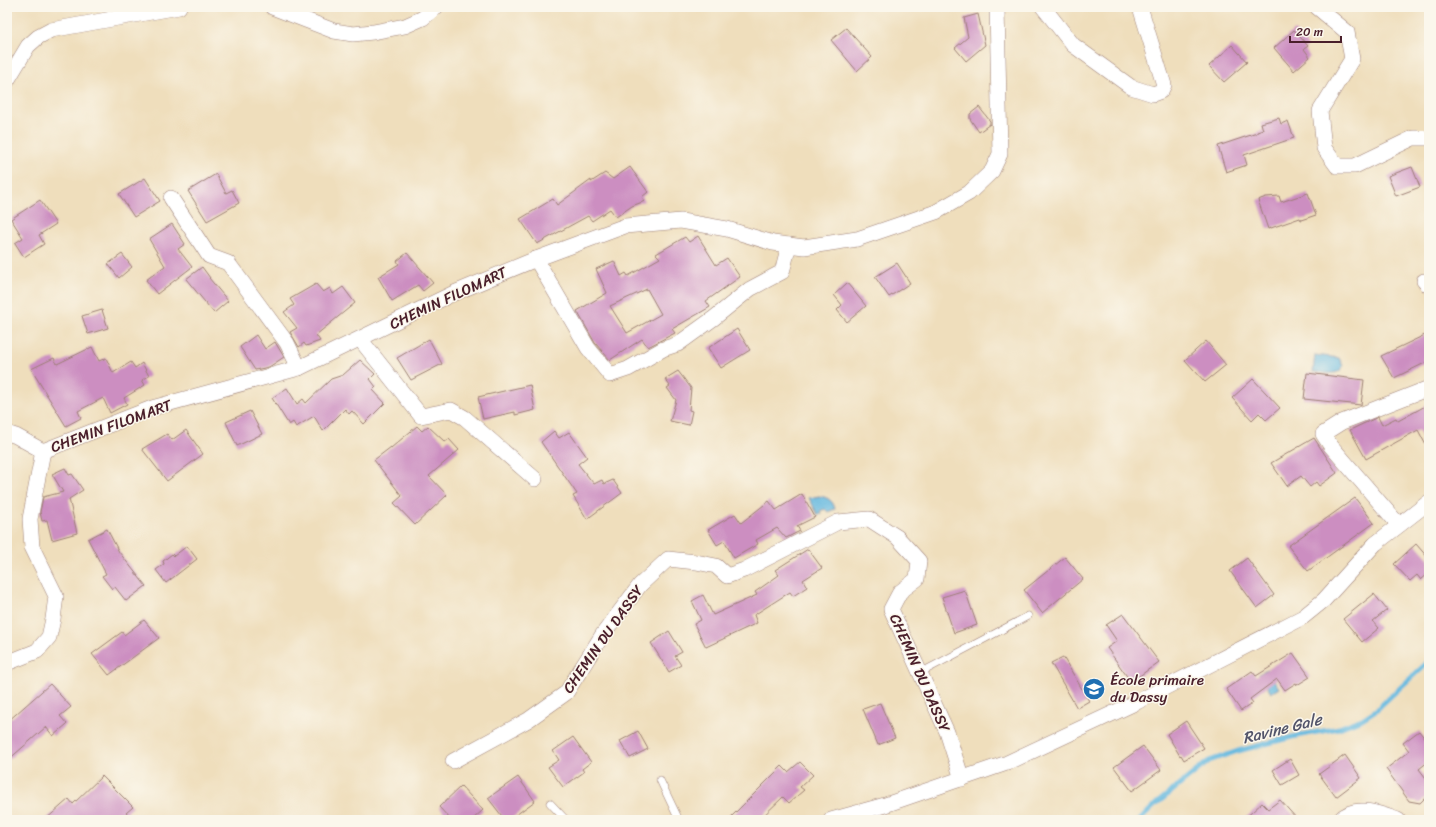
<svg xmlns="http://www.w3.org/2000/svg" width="1436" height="827" viewBox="0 0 1436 827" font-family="Sriracha,sans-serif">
<rect width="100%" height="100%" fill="#fbf7ec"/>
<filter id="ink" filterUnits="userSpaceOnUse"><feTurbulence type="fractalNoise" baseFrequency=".025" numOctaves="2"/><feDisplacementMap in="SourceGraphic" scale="8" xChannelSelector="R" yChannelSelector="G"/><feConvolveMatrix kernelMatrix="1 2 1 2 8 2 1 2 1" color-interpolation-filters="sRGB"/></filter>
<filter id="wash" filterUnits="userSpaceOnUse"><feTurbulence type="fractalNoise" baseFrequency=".012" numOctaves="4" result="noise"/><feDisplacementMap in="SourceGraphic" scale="16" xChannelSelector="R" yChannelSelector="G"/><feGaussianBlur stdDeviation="0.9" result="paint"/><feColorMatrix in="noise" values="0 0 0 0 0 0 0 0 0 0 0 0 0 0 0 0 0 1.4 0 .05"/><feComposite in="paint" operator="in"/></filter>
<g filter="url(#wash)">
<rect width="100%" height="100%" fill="#efdebc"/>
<g fill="#63b8df" stroke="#566c85">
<path d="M1315,355L1339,358L1343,366C1340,377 1323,372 1313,372Z"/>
<path d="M819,496C827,497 833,500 835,509L828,512L825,509L820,511L821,514L818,515L809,498Z"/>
<path d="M1267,669L1279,688L1271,693L1259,674Z"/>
</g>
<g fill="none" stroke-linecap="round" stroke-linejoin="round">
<path stroke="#63b8df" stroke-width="5" d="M1140,820L1156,804L1209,761L1238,751L1296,736L1339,728L1362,719L1376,710L1429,661"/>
</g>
<g id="blocks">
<g fill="#cc8ec1" fill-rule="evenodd">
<path d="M978,14L985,45L966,61L955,48L968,37L964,18Z"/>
<path d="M846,28L872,57L857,71L831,40Z"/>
<path d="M1294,30L1308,46L1304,49L1310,57L1294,71L1274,48Z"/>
<path d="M1232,45L1247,62L1224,82L1209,66Z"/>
<path d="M979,107L990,121V124L979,132L970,119V114Z"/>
<path d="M1279,118L1281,124L1288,121L1294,138L1244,155L1247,165L1226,172L1218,146L1257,133V132L1263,130L1261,123Z"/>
<path d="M630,167L648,192L642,197L645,201L632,206L616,217L610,209L592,221L588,216L537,244L520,219L553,199L557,205L591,180V182L605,173L613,179Z"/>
<path d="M1412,167L1420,187L1396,196L1388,176Z"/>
<path d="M216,174L226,193L232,190L239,203L207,221L188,191Z"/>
<path d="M145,178L160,201L134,217L119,194Z"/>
<path d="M1308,193L1316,215L1301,220L1300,218L1268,229L1258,200L1266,197L1279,196L1281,202Z"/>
<path d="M40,200L56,224L39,235L44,244L24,257L15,243L23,238L11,219Z"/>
<path d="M172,224L185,244L178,249L192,267L157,294L146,280L165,266L149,239Z"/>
<path d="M698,236L716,265L727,258L740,277L706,301L710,307L672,329L675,333L648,347L642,339L610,360L595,343L577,311L607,293L596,269L614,261L621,276L626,273L628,276L660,258L656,254L685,237L689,242ZM647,289L661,314L627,333L610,306Z"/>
<path d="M407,253L433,283L423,291L418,285L392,301L378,277L399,264L397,261Z"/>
<path d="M122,254L132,267L119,278L108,264Z"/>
<path d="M897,263L910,283L889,297L875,277Z"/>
<path d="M202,267L210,278H209L228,301L214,313L186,279Z"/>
<path d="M847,283L866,306L847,322L837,310L842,305L834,295Z"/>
<path d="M316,284L323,292L330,288L333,294L343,287L355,303L316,335L320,341L306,346L304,343L299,347L290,332L297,328L284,312L294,305L290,299Z"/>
<path d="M102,310L108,328L88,334L82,316Z"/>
<path d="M737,329L750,350L721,368L708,348Z"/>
<path d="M1429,333V361L1394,378L1381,356Z"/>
<path d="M256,335L265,349L275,342L284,357L269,367L255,370L240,347Z"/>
<path d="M429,339L442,364L411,380L397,358Z"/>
<path d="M1206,341L1226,365L1205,382L1185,360Z"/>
<path d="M92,347L99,361L106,358L113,373L131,362L135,368L142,363L149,376L142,380L145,385L124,398L127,404L110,413L103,398L78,411L81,418L66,426L31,369L54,358L57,364Z"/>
<path d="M360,360L375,374L370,379L376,387L373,390L385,403L364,424L352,411L349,414L345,409L323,431L314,416L296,427L293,422L289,425L272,398L287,388L297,404L303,399L306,403L331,379L343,375Z"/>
<path d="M678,371L691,388L689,410L692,411L689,425L670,421L676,400L667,388L670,386L665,379Z"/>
<path d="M1307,373L1364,380L1361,405L1304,399Z"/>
<path d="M1253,379L1280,408L1266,420L1259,413L1252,420L1232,398Z"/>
<path d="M530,385L535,410L515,415V412L483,419L478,397Z"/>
<path d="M1429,404V451L1418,430L1366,459L1350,430L1378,417L1382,425L1396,418L1398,421Z"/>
<path d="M250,411L262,434L237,446L226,422Z"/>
<path d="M417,426L422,431L428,426L445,442L449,439L459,450L429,476L447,495L415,525L394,503L402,496L374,460L391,447V448Z"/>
<path d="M186,430L203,454L167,481L142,449L167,434L172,440Z"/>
<path d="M554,431L559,438L569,432L587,457L578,464L594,484L602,480L604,484L613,480L622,493L587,519L573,496L577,494L541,442Z"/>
<path d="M1314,438L1337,473L1319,486L1316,482L1310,487L1301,476L1287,486L1271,463Z"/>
<path d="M65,468L69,475L72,474L83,490L69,499L77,533L52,540L47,520L42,521L40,512L43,497L63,492L52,474Z"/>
<path d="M802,494L815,517L797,526L800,531L786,538L777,528L756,540L758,544L734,558L724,541L717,545L708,530L735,514L741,523L769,501L776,510Z"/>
<path d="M1355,498L1374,523L1308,571L1288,546Z"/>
<path d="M107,529L119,552L146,586L126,601L115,587L112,589L102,576L106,574L88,539Z"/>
<path d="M1416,544L1429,559V573L1421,580L1417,575L1410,581L1394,564Z"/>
<path d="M187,546L197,559L166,583L156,570L164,564L163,561L172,554L174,556Z"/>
<path d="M808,549L822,568L803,580L807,587L793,596L790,592L754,615L757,623L706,647L694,624L701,620L692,601L703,595L713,615L757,595L755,592L779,575L775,570Z"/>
<path d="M1065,557L1083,579L1042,613L1024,590Z"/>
<path d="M1247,558L1274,595L1257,608L1230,571Z"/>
<path d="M965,590L977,625L954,633L942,597Z"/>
<path d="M1374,594L1387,610L1373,621L1379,628L1362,642L1343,619Z"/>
<path d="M1123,614L1159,662L1131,682L1107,648L1117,641L1106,625Z"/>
<path d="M144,620L159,638L109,675L92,654L122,632L124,635Z"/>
<path d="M669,631L682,652L675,656L681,665L669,672L651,643Z"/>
<path d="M1293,653L1310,677L1297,685L1296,683L1285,690L1277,679L1250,699L1253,703L1241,711L1226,689L1252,671L1256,676Z"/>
<path d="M1063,657L1089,701L1077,708L1051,663Z"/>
<path d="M50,684L71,707L60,716L67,724L53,736L46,727L7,761V722Z"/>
<path d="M880,703L895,738L878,745L863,709Z"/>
<path d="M1186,721L1204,748L1184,760L1181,755L1180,756L1167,734Z"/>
<path d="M638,731L648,749L630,758L620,741Z"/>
<path d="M1419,731L1429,744V761L1419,769L1429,782V794L1420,803L1409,801L1386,769L1409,751L1403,743Z"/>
<path d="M573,737L591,762L582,769L584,772L563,787L548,767L559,760L553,751Z"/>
<path d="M1143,746L1161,770L1132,791L1114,767Z"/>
<path d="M1345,755L1361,778L1336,797L1319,774Z"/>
<path d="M1290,759L1299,775L1282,785L1273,770Z"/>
<path d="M800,762L813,775L800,787L804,790L789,803L783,797L759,820H728L782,766L788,772Z"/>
<path d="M102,776L133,807L126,813L133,820H45L69,799L73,804Z"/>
<path d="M518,777L535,801L509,820H505L488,798Z"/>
<path d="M461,786L483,810L472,820H451L439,807Z"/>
<path d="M1280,800L1298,820H1243L1262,803L1268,809Z"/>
</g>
</g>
</g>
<g filter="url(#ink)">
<use href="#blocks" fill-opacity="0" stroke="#9c7e74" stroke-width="1"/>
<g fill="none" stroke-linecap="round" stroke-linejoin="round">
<g stroke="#9c7e74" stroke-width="8">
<g id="lane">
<path d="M920,673L1028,616"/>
<path d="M660,780L679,820"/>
<path d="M550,803L566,820"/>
</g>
</g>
<g stroke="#9c7e74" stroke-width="16">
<g id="street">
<path d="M272,7L334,31L353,34L373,32L405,26L423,18L436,7"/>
<path d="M1043,7L1073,45L1131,87L1153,94L1161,91L1164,85L1140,7"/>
<path d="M1317,7L1347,32L1352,59L1320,111L1324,148L1337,166H1355L1413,138H1429"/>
<path d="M7,81L28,46L38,37L51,30L179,7"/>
<path d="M171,198L209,256L228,263L287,343L299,368"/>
<path d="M536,259L588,348L610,375L628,369L663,349L678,344L714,318L750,289L782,272L789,245"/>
<path d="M1424,281L1429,286"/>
<path d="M360,339L421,416L451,410L465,418L535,479"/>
<path d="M7,433L16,436L43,451"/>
<path d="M43,451L152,408L299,368L452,294L536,259L625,226L681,221L727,229L773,243L804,247L857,239L936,212L969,193L992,171L1000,154L997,7"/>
<path d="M1399,525L1331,446L1323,434L1342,422L1429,388"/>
<path d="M7,663L37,651L49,637L53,619L56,596L32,547L30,519L43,451"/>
<path d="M453,761L528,720L566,693L603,634L640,585L668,559L696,562L716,566L727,576L744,570L838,522L869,519L897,537L919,561L917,579L900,592L891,609L947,732L962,779"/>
<path d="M831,820L885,805L1007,763L1137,702L1303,617L1324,600L1375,544L1429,502"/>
<path d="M1340,820C1355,803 1380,814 1398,820"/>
</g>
</g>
<use href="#lane" stroke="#fff" stroke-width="7"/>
<use href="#street" stroke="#fff" stroke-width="15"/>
</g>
</g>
<defs>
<g id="school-disc" transform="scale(1.15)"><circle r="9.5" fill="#1f6fb2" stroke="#fbf7ec"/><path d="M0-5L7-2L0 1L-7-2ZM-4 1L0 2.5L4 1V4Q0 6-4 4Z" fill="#fff"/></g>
</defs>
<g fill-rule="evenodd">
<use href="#school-disc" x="1094" y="689"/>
</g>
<g text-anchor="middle" stroke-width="3" stroke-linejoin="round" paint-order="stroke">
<g font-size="15" fill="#4a1f2b" stroke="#fbf7ec">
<text transform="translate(448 298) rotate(-25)" y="5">CHEMIN FILOMART</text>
<text transform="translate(111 426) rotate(-20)" y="5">CHEMIN FILOMART</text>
<text transform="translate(603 639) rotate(-55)" y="5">CHEMIN DU DASSY</text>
<text transform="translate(920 673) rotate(66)" y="5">CHEMIN DU DASSY</text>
</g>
<g font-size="15" fill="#4a1f2b" stroke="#fbf7ec" text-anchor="start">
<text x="1110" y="685">École primaire<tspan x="1110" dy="17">du Dassy</tspan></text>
</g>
<g font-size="16" font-style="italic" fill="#53556a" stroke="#fbf7ec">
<text transform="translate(1282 728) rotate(-14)" y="6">Ravine Gale</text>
</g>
</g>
<rect width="1436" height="827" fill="none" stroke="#fbf7ec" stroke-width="24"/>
<path d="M1290 36v6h51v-6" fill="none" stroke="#4a1f2b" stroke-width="2"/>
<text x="1296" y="36" font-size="12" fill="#4a1f2b" stroke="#fbf7ec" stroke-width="3" paint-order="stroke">20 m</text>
</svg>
